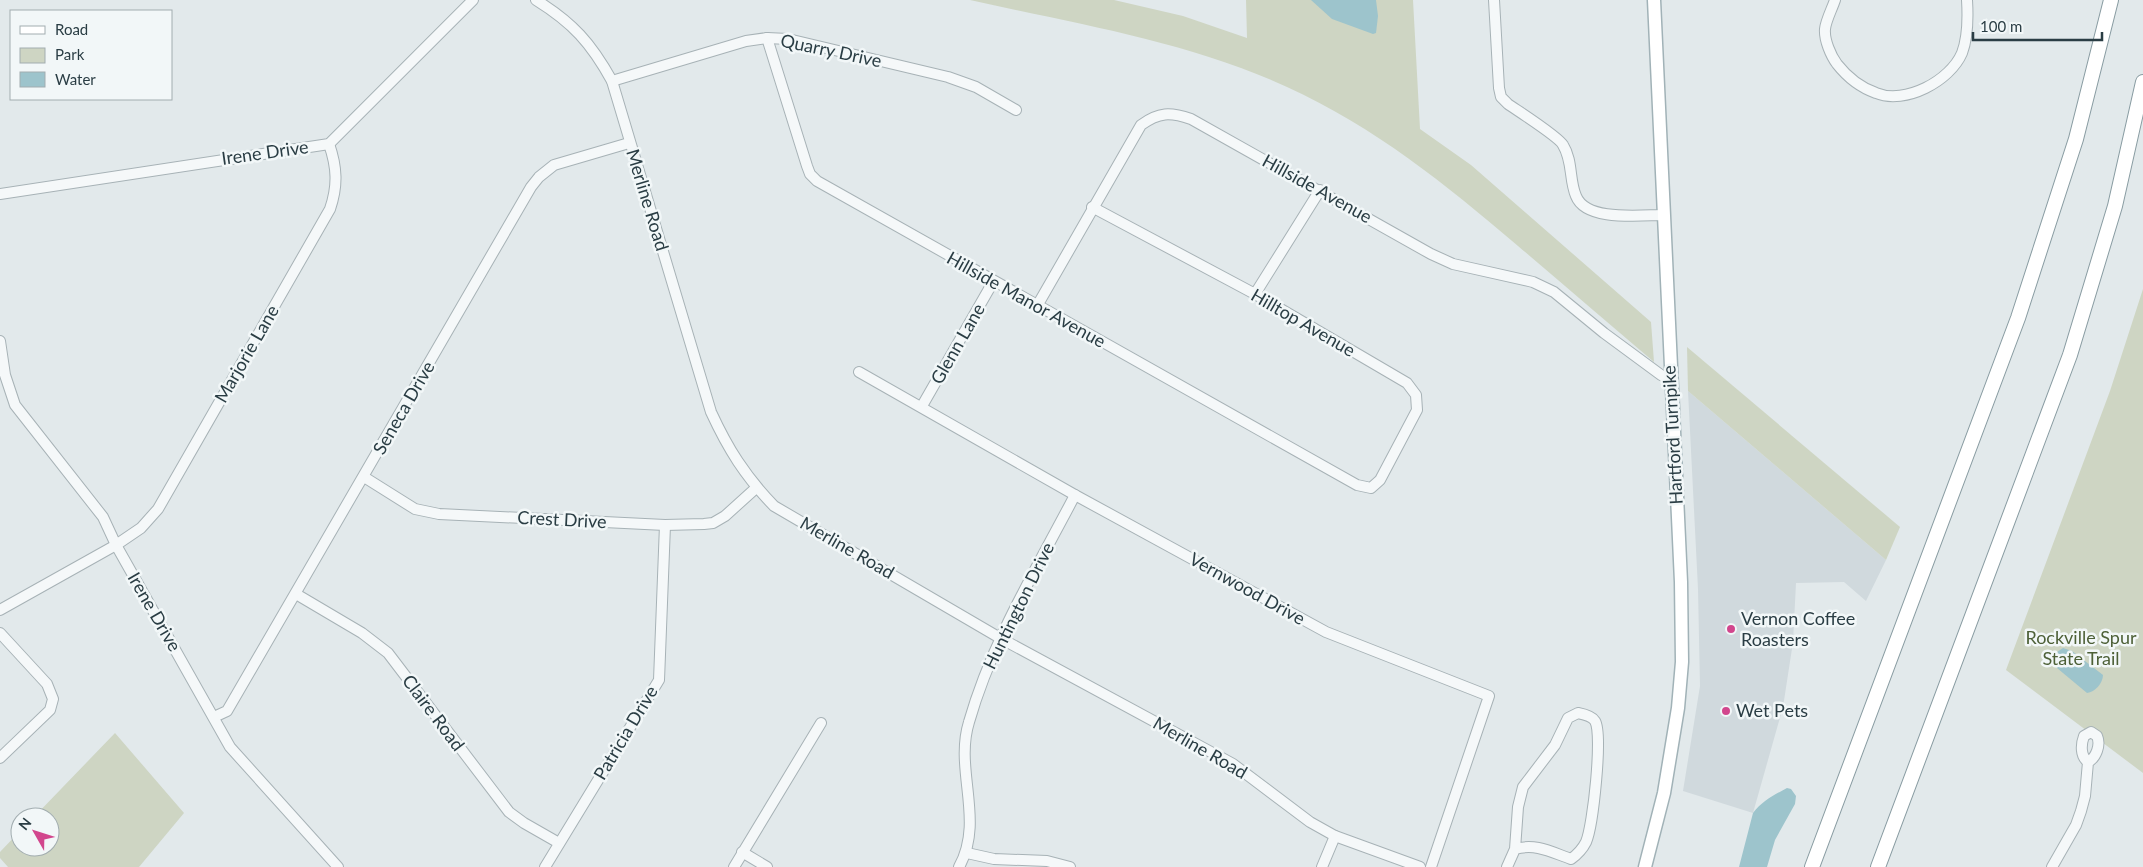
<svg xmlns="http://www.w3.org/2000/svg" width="2143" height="867" viewBox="0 0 2143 867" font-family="Lato,sans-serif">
<rect width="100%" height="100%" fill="#e2e9eb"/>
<path fill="#d0d9dd" d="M1688,391L1886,560L1866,601L1844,582L1796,583L1793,642L1783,707L1753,813L1683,791L1700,686L1698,589Z"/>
<g fill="#ced5c3">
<path d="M970,0H1114L1183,16L1247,38L1246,0H1413L1420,129L1471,165L1651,322L1654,362C1608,323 1563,284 1518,246C1444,183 1376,128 1287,87C1187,41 1076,24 970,0Z"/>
<path d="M2143,289V773L2006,670L2110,391Z"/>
<path d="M1687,347L1900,527L1886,560L1688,391Z"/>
<path d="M115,733L184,813L139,867H8L0,858V852L20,831V847H50V817H34Z"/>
</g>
<g fill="#9dc4cc">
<path d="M1311,0H1376L1378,16L1376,33L1373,34L1332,19Z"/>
<path d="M2063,648L2072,651L2103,675C2103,683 2095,692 2087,693L2057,668V652Z"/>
<path d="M1787,788L1791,789L1796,796L1795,804L1775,840L1767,867H1739L1753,813C1762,801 1774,795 1787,788Z"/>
</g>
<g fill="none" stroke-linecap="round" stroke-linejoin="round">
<g stroke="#a7b2b6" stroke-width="12">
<g id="minor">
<path d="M536,0C573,23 591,43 612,81L711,412C728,449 745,476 774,506L1000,638L1233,764L1310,822L1335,836L1420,867"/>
<path d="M1494,0L1499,88L1501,97L1508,104C1518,111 1559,137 1563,145C1573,161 1569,180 1576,196C1586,222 1641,215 1664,215"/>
<path d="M1835,0C1832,9 1826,20 1825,29C1824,40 1831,56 1837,64C1848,78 1859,87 1876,93C1905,105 1950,81 1962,53C1968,37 1968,16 1967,0"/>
<path d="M767,38L807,166L810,174L817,181L1357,485L1371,488L1380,480L1417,410L1416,395L1407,383L1255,294L1092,207"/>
<path d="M612,81L746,41L767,38L788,39L948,77L976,87L1016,110"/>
<path d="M0,194L329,144L473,0"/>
<path d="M1255,294L1320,190"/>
<path d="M1037,306L1141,125C1159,112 1170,112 1191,119L1431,254L1453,264L1533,282L1554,292L1604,333L1661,375L1671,380"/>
<path d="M0,341L5,375L15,405L103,517L116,545L230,747L338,867"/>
<path d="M859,372L1075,495L1326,632L1489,696L1431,867"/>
<path d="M922,406L993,282"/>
<path d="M364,477L415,509L439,514L665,525L704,524L713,523L725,516L756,488"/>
<path d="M296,594L362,633L388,653L509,812L524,823L559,843"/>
<path d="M0,610L116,545L141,528L158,509L330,209C338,186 337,167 329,144"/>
<path d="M0,633L47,684L53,699L50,710L0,758"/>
<path d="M214,717L227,711L531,187L539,177L554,165L629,143"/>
<path d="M742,852L767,867"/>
<path d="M967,853L994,859L1047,861L1070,867"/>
<path d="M545,867L659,680L665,525"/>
<path d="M734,867L821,723"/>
<path d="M959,867C985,820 954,770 969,722C992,641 1037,568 1075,495"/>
<path d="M1322,867L1335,836"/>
<path d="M1507,867L1515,849L1518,807L1523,787L1555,745L1568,718L1578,713C1583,714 1592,716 1595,721C1603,734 1593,826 1586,842C1582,850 1578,854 1571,859C1551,852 1536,843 1515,849"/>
<path d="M2052,867L2076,825L2081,811L2085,796L2088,762C2096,758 2101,745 2097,736L2091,732L2084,736C2081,744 2080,756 2088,762"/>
</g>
</g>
<g stroke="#a1b2b7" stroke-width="15">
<path id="major" d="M1645,867L1664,793L1678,708L1682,662L1681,582L1654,0"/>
</g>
<g stroke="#899ca2" stroke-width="16">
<g id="highway">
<path d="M1812,867L2018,318L2076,139L2111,0"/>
<path d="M1878,867L2070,355L2115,206L2143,82"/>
</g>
</g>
<use href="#minor" stroke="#f5f8f9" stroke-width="10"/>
<use href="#major" stroke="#fff" stroke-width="12"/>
<use href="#highway" stroke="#fff" stroke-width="14"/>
</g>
<g fill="#d2468d" stroke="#f2f7f8" stroke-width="2">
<circle cx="1731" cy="629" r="5"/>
<circle cx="1726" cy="711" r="5"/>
</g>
<g text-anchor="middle" stroke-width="5" stroke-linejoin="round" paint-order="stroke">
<g font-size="18" fill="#2a3d44" stroke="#f2f7f8">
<text transform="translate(831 51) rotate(12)" y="6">Quarry Drive</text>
<text transform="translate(265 153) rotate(-8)" y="6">Irene Drive</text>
<text transform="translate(1317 189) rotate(29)" y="6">Hillside Avenue</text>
<text transform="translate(647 200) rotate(73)" y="6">Merline Road</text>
<text transform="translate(1026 300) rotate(29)" y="6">Hillside Manor Avenue</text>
<text transform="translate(1303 323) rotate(30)" y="6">Hilltop Avenue</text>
<text transform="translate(958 344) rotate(-60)" y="6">Glenn Lane</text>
<text transform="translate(247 354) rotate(-60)" y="6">Marjorie Lane</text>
<text transform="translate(404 408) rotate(-60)" y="6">Seneca Drive</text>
<text transform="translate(1673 435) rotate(-93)" y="6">Hartford Turnpike</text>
<text transform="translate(562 520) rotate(3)" y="6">Crest Drive</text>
<text transform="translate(847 548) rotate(30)" y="6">Merline Road</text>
<text transform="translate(1247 589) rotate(29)" y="6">Vernwood Drive</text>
<text transform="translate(1019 606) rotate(-64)" y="6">Huntington Drive</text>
<text transform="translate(154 612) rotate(60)" y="6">Irene Drive</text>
<text transform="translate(433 713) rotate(53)" y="6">Claire Road</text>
<text transform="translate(626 733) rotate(-59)" y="6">Patricia Drive</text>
<text transform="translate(1200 748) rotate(30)" y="6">Merline Road</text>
</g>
<g font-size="18" fill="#2a3d44" stroke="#f2f7f8" text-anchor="start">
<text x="1741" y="625">Vernon Coffee<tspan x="1741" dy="21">Roasters</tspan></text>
<text x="1736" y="717">Wet Pets</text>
</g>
<g font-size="18" fill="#4d6037" stroke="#f2f7f8">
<text x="2081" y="644">Rockville Spur<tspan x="2081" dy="21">State Trail</tspan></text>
</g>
</g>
<rect x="10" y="10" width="162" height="90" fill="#f2f7f8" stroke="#a2adb0"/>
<rect x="20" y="26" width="25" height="8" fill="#ffffff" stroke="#a2adb0"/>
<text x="55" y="35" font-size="15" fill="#2a3d44">Road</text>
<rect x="20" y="48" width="25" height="15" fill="#ced5c3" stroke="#a2adb0"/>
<text x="55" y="60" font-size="15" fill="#2a3d44">Park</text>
<rect x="20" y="72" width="25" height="15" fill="#9dc4cc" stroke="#a2adb0"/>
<text x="55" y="85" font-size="15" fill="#2a3d44">Water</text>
<g transform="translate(35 832) rotate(309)"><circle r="24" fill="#f2f7f8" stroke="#a2adb0"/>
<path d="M0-4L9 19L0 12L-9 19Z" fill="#d2468d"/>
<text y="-8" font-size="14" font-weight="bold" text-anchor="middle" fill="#2a3d44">N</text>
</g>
<path d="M1973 32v8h129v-8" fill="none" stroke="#2a3d44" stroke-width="2.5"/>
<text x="1980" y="32" font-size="15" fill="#2a3d44" stroke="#f2f7f8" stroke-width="4" paint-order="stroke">100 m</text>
</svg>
